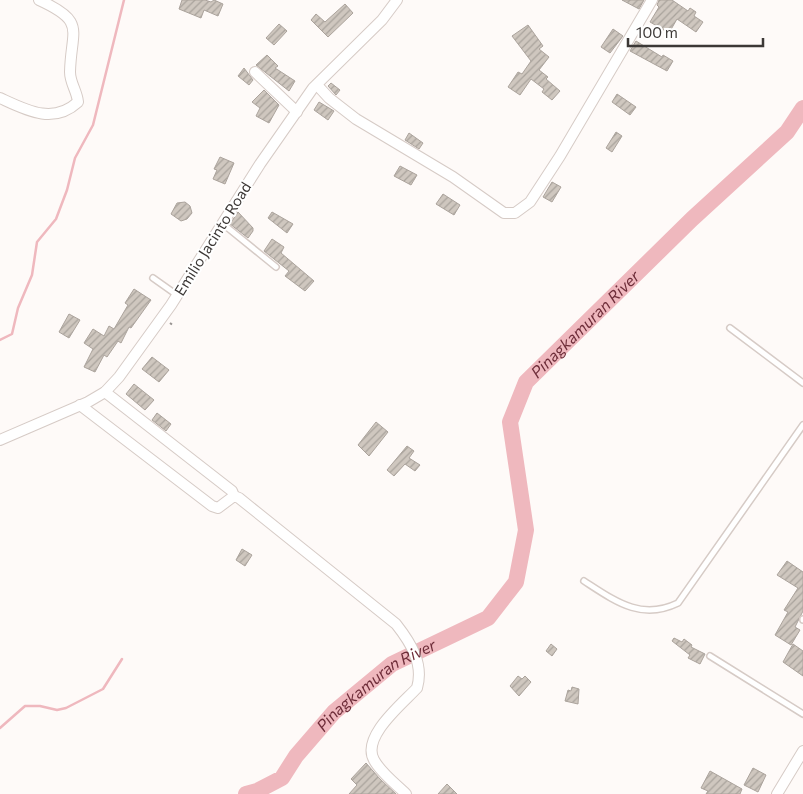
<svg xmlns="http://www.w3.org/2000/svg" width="803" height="794" viewBox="0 0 803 794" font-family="Commissioner,sans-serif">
<defs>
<pattern id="building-hatch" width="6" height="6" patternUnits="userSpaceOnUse" patternTransform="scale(1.25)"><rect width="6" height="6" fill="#cfc7bf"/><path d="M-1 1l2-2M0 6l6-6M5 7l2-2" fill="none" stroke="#a9a39c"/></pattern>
</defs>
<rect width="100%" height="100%" fill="#fefaf8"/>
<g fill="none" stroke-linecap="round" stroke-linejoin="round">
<g stroke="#efb8be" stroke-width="2.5">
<path d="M0,340L12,334L18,308L32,275L37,242L56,219L67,190L75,158L93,125L124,0"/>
<path d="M0,728L25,706H40L57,710L66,708L103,689L122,659"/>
</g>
<path stroke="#efb8be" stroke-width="16" id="s1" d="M246,794L257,791L282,778L296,756L334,712L392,664L488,618L516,582L526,530L510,422L526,382L692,219L787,132L803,108"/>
</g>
<g fill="url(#building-hatch)" stroke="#aba39c">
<path d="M182,0H205L211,2L214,0L223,4L218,16L204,10L201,18L179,9Z"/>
<path d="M622,0H644L639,9Z"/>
<path d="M659,0H672L688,11L690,8L696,12L694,16L703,22L696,32L677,19L669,33L650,22L659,7L657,5Z"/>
<path d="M345,4L353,13L328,37L311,20L316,14L325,22Z"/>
<path d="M279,24L287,31L274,45L266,38Z"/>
<path d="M528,25L543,46L539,49L549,57L539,70L548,77L546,79L560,91L552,100L542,92L544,89L531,79L520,95L508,87L518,72L522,74L531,61L512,36Z"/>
<path d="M613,29L623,36L610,53L601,47Z"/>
<path d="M636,41L662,57L663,55L673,61L667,71L630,51Z"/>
<path d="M267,55L278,66L275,68L295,81L289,91L256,65Z"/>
<path d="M244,68L253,80L249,85L238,76Z"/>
<path d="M331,83L340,90L336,95L328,86Z"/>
<path d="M264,90L279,105L269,123L256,116L260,108L252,102Z"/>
<path d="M617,94L636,107L630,115L612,102Z"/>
<path d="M319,102L334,111L328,120L314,110Z"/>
<path d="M616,132L622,136L612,152L606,148Z"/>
<path d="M409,133L423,143L419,149L405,140Z"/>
<path d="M220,157L234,163L225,184L213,179L217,170L214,169Z"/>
<path d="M400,166L417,175L411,185L394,176Z"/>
<path d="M552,182L561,187L552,202L543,197Z"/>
<path d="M443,194L460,205L454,215L436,204Z"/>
<path d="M185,202L190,206L192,213L187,219L181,221L171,214L177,203Z"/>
<path d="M238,212L253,228V231L248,238L230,224Z"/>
<path d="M272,212L293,224L287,233L268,218Z"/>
<path d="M272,239L284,247L281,253L314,281L305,291L285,276L289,271L264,251Z"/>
<path d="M134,289L151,300L131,328L129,327L121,343L118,341L107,357L104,355L95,372L84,367L93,349L84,343L93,329L104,336L109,326L114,329L128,305L125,303Z"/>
<path d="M69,314L80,320L69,338L59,332Z"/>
<path d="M152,357L169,370L159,382L142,369Z"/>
<path d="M134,384L154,400L145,410L126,394Z"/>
<path d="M157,413L171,424L166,431L152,420Z"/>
<path d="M376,422L388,432L369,456L358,445Z"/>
<path d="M407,446L414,451L409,458L420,465L415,471L405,464L394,476L387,470Z"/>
<path d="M242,549L252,555L245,566L236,560Z"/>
<path d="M787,561L803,572V611L795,627L800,630L791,645L775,635L788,612L784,610L798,588L777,575Z"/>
<path d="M674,638L682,642L684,639L692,645L691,647L705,654L700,664L688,658L690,655L672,641Z"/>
<path d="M551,644L557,649L552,656L546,651Z"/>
<path d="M793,644L803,651V676L783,662Z"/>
<path d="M518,676L522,679L525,676L531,682L519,696L510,686Z"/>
<path d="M572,687L579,689L578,704L565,701L568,690L571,691Z"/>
<path d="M366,763L380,779L396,794H349L357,785L351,779Z"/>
<path d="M753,768L766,775L758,792L744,785Z"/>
<path d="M710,771L742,789L740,794H706L708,791L701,788Z"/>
<path d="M447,784L457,794H438Z"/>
</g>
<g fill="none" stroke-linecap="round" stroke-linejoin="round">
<g stroke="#d6cbc6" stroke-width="8">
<g id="service">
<path d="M223,224L276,267"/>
<path d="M153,278L177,295"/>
<path d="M730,328L803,383"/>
<path d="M584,581C615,601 641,621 678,603L803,425"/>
<path d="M803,619V620"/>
<path d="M710,656L803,714"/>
</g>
</g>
<g stroke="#d6cbc6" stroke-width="12">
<g id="minor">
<path d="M255,72L297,112"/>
<path d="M317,85L329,98L356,119L453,177L504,213H515L530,202L560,156L652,0"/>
<path d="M0,98C26,110 53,125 78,102C77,91 70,83 70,72C71,29 87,22 39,0"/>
<path d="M105,392L232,491L234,496"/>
<path d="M80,405L212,506L218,508L234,496L239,498L396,624C411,643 424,664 417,688C402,704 361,737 374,760C381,773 396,784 406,794"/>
<path d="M0,440L88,402L105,392L119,377L171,305L260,164L313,88L382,20L397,0"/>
<path d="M777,794L803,751"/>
</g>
</g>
<path stroke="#979391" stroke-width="2" stroke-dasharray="2.5 4" stroke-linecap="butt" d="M170,323L175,327"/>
<use href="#service" stroke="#fff" stroke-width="5"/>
<use href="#minor" stroke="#fff" stroke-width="10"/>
</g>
<g text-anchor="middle" stroke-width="4" stroke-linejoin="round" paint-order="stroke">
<g font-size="15" fill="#3c3836" stroke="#fff">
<text transform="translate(213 239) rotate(-58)" y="5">Emilio Jacinto Road</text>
</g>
<g font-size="16" font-style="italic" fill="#6e2d39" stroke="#fff">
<text dy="6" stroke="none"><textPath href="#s1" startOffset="639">Pinagkamuran River</textPath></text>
<text dy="6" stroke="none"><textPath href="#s1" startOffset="174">Pinagkamuran River</textPath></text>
</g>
</g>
<path d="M628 38v8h135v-8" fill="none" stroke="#3c3836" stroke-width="2.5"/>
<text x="636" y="38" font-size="15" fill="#3c3836" stroke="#ffffff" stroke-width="4" paint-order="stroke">100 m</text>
</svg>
